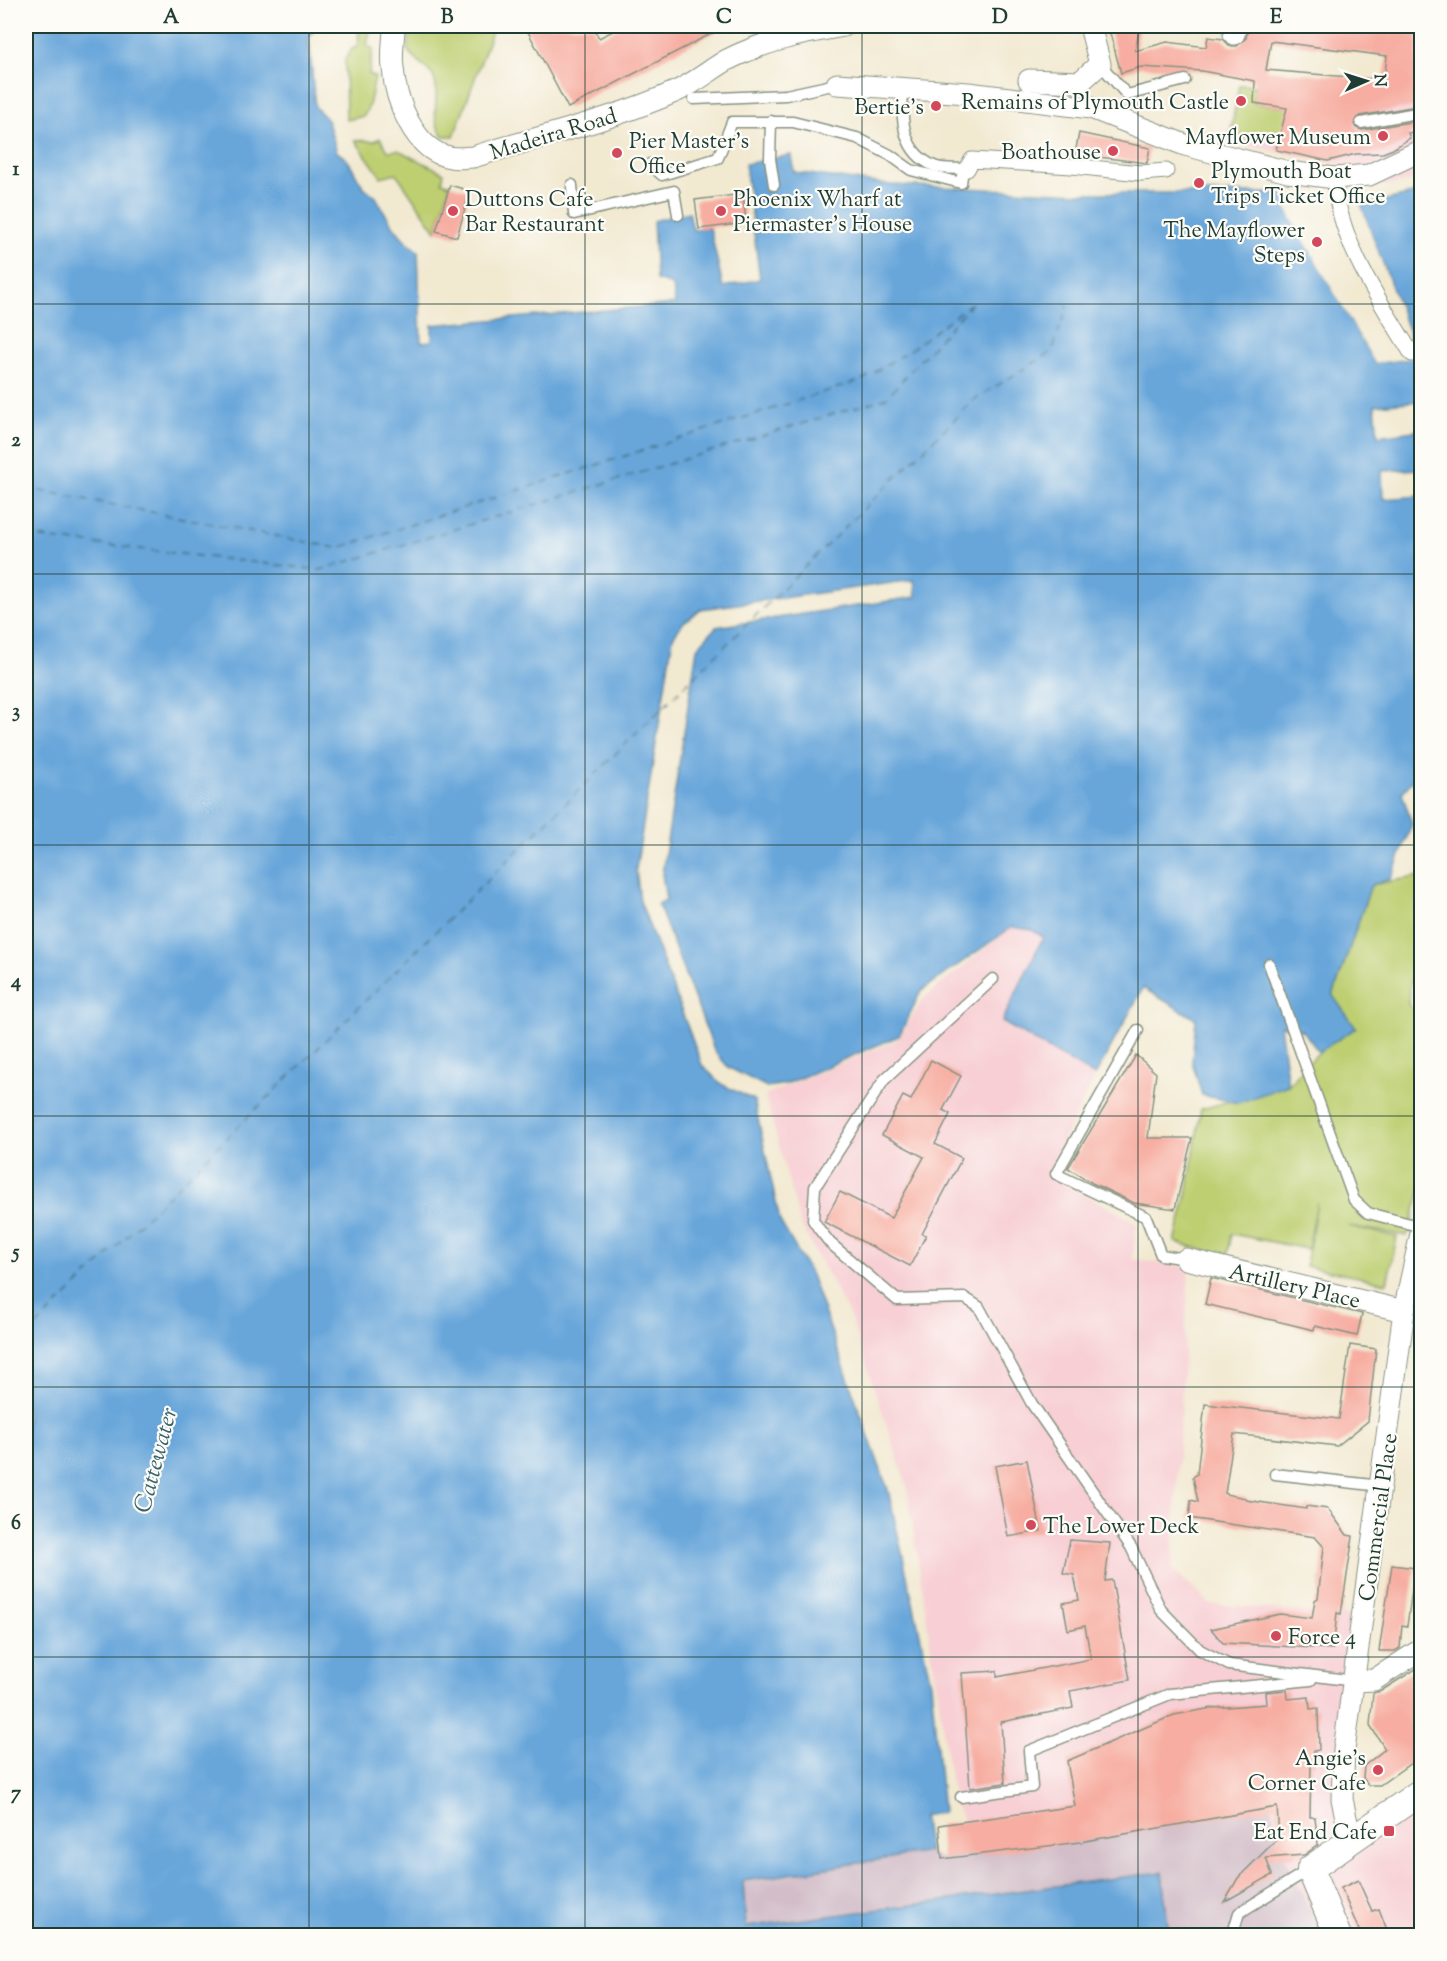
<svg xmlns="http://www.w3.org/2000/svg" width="1447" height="1961" viewBox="0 0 1447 1961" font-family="'Sorts Mill Goudy',serif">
<rect width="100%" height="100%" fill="#fdfcf7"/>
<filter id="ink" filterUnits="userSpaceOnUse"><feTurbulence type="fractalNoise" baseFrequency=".0167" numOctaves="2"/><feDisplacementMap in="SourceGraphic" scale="12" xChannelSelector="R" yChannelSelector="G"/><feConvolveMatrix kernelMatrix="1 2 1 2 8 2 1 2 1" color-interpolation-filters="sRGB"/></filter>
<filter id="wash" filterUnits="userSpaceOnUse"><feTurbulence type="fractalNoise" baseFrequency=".008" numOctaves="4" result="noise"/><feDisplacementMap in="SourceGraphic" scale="24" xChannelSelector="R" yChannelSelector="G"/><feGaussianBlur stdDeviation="1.35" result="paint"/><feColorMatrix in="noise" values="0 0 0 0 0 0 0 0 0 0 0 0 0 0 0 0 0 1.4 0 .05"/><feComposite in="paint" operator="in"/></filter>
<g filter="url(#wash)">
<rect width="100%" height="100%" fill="#f2e9d1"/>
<g fill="#f7cfd4">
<path d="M1421,69V179L1384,186L1343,166L1227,141L1234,107L1365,116L1384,111L1396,78Z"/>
<path d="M1012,927L1032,930L1043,937L1003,1022L1095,1076L1047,1174L1137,1223L1132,1259L1189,1267L1172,1569L1210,1604L1351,1616L1334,1846L1421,1787V1935H1324L1292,1876L1276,1831L1256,1705L1174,1715L1067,1761L1075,1806L965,1823L954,1804L907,1486L850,1316L801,1226L765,1095L898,1040L923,999Z"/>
</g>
<path fill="#d2bdc8" d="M1256,1705L1276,1831L1292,1876L1324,1935H1169L1162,1872L746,1928L742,1881L929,1852L942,1859L1074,1806L1067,1761L1174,1715Z"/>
<g fill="#becf72" stroke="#6e8653" stroke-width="1.5">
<path d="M359,26H371L367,45L373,49L369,74L375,77L369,106L364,116L346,120L345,59L352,49L358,46Z"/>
<path d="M410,26H492L491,34L454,136H443C427,113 442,99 434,78C431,70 414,59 408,51Z"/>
<path d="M1239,85L1255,86L1254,103L1292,108L1280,138L1253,132L1250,140L1231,132Z"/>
<path d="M380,138L388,151L398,150L444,173L442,182L450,185L436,231L396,173L381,177L355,140L375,141Z"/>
<path d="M1421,876V917L1408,1003L1421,1027V1190L1407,1236L1348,1226L1397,1237L1387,1283L1306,1266L1317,1202L1308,1249L1232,1234L1227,1257L1175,1242L1187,1194L1201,1109L1288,1085L1319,1052L1355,1028L1333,996L1371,885Z"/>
</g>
<path fill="#67a6da" stroke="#437287" stroke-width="1.5" d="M26,26H316L309,38L315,107L327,119L337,152C355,163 353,175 365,188C368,192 373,193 376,197C387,217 399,238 418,251L421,342L432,341V325L675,304L673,285L656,280L653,221L689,212L693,230L710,228L723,287L760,279L745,164L791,155L794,172L891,185L1081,193H1283L1287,211L1375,363L1405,360L1414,346L1361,206L1421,192V401L1375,405L1378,436L1421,430V469L1382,471L1383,499L1421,496V770L1402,793L1412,824L1391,879L1371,885L1333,996L1356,1028L1319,1052L1303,1031L1280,1025L1288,1085L1238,1103L1202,1095L1192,1062L1196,1019L1143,988L1095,1076L1002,1022L1043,937L1032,930L1012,927L921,991L899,1036L786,1084L767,1087L729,1068L715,1052L658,904L666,900L662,874L697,648L716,627L916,597L914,580L701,609L683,623L673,637L636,869L640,901L702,1065L721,1084L754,1100L780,1221L811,1275L888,1490L931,1683L943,1812L923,1816L929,1852L743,1881L746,1927L1162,1872L1169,1935L26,1936Z"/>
<path fill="#f2e9d1" d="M1283,193H1286L1290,210L1377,360L1413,355L1358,206H1361L1417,357L1375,363L1287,211Z"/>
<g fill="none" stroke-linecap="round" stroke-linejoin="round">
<g stroke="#38626e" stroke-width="1.5" stroke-dasharray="8 6" stroke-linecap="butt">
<path d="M26,488L338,548L862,380L910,350L970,304"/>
<path d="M26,536L320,570L886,398L973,302"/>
<path d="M26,1336L975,399L1052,352L1068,304"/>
</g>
</g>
<g id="blocks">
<g fill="#f7ada1" fill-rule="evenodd">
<path d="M525,26H592L599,38L623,26H726L568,108Z"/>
<path d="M1108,26H1140L1135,51L1167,42L1206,47L1208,37L1223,39L1230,46H1237L1246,38L1248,26H1335L1374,32L1375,26H1419L1415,87L1422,86V105L1360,116L1354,124L1356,128L1362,130L1422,120V130L1408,133L1410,138L1393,149L1383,153L1356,154L1328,161L1276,150L1287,108L1254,103L1255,81L1202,71L1141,67L1121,73ZM1271,41L1387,56L1384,80L1266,70Z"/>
<path d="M1079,133L1150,148L1147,163L1075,154Z"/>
<path d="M450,185L470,191L457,237L436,231Z"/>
<path d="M743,194L746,223L699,229L695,200Z"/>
<path d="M1136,1055L1156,1073L1148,1138H1192L1175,1209L1134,1203L1092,1183L1068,1168Z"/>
<path d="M931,1060L961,1076L943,1110L950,1114L935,1144L962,1158L922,1234L926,1235L910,1266L824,1222L840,1192L891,1218L924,1157L882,1135L903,1096L911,1100Z"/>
<path d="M1211,1278L1362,1314L1357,1336L1315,1326L1314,1330L1205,1304Z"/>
<path d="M1350,1345L1376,1349L1368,1421L1337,1446L1234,1434L1225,1494L1246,1498V1500L1306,1509V1506L1328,1509L1347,1535L1353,1536L1341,1614L1337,1613L1333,1649L1223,1643L1211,1629L1280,1614L1312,1618L1315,1600L1318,1598L1324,1547L1315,1537L1189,1518L1191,1500L1198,1502L1193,1477L1197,1474L1205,1404L1339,1419Z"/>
<path d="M1027,1460L1041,1531L1008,1537L995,1466Z"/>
<path d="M1070,1540L1110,1543L1105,1581L1112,1580L1130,1680L1070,1691L1073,1708L1001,1722L1005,1783L970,1788L962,1673L997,1671V1677L1091,1659L1085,1626L1068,1630L1063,1603L1079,1600L1074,1575L1063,1573Z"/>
<path d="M1392,1565L1415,1568L1407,1626L1402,1625L1400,1648L1395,1651H1379Z"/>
<path d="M1422,1665V1755L1380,1785H1368L1363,1778L1364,1766L1385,1749L1370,1725L1373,1693L1381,1691Z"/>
<path d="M1287,1690L1288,1699L1309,1697L1310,1709L1318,1708L1319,1750L1314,1751L1315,1764H1311L1310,1817H1315L1318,1845L1304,1855L1266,1858L1272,1875L1224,1902L1238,1878L1279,1837L1277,1807L1080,1842L942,1859L939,1825L1075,1806L1067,1761L1174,1715L1212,1708L1267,1704L1266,1692Z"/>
<path d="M1358,1880L1372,1911L1379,1909L1389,1935H1361L1341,1888Z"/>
</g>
</g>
</g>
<g filter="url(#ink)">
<use href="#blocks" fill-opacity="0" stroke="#889382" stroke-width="1.5"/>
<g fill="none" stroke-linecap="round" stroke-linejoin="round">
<g stroke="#889382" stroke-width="13">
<g id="service">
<path d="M1100,64L1127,95L1185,80"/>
<path d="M903,89C901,120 902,152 934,166C943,170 957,168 967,169"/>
<path d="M694,99L786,95L837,84"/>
<path d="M771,121L770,159L774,185"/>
<path d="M1361,123L1422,112"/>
<path d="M650,164L662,175L718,158L732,122H793L857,138L890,155L911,170L961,183L963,169"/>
<path d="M572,185L574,214L674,191L678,215"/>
<path d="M1269,964L1354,1200L1368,1213L1422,1227"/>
<path d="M993,979L884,1080L815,1187L813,1220L819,1229L830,1243L897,1300L965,1298L979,1307L1032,1404L1131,1547L1161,1610L1200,1650L1229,1665L1355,1681"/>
<path d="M1138,1030L1056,1174L1146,1217L1161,1255L1186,1259"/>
<path d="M1275,1474L1381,1486"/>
<path d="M961,1797L1032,1787L1029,1751L1170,1694L1311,1680"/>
<path d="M1232,1936L1239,1913L1310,1869"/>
</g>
</g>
<g stroke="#889382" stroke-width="17">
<g id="pedestrian">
<path d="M967,169L972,160L1072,166L1141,173L1166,171"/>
<path d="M1335,178C1336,237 1382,305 1412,354"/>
</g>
</g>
<g stroke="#889382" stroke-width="23">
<g id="minor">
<path d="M394,26C394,39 391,54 393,68C395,99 414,151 450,157C457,159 466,157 473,157C541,136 612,120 677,91C695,83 710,70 727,60C764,41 804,33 844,26"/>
<path d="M1234,34L1236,26"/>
<path d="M1029,80L1080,82L1100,64L1090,26"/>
<path d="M837,84L968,93L1091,108L1185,145L1288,172L1335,178L1369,175L1422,150"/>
<path d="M1186,1259L1404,1311"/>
<path d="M1356,1681L1374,1680L1422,1649"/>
<path d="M1351,1841L1342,1799L1344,1750L1404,1311L1422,1229"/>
</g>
</g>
<g stroke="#889382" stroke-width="28">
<path id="tertiary" d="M1338,1936L1310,1869L1422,1791"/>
</g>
<use href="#service" stroke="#fff" stroke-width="10"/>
<use href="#pedestrian" stroke="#fff" stroke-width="15"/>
<use href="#minor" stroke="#fff" stroke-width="21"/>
<use href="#tertiary" stroke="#fff" stroke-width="26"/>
</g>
</g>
<path fill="none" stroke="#1f3d34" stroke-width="1.5" stroke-opacity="0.55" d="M309,26V1936M585,26V1936M862,26V1936M1138,26V1936M26,304H1422M26,574H1422M26,845H1422M26,1116H1422M26,1387H1422M26,1657H1422"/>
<g fill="#d1495b" stroke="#fdfcf7" stroke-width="2">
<circle cx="1241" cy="101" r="6"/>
<circle cx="936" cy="106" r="6"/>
<circle cx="1383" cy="136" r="6"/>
<circle cx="1113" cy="151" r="6"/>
<circle cx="617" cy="153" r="6"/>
<circle cx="1199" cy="183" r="6"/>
<circle cx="453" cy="211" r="6"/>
<circle cx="721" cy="211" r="6"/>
<circle cx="1317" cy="242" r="6"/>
<circle cx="1031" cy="1525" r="6"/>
<circle cx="1276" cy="1636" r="6"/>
<circle cx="1378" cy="1770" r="6"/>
<rect x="1383" y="1825" width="12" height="12" rx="3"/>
</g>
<g text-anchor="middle" stroke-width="4.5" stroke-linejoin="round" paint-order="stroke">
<g font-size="22" fill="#1f3d34" stroke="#fdfcf7" text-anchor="end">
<text x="1229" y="109">Remains of Plymouth Castle</text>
<text x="924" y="114">Bertie's</text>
<text x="1371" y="144">Mayflower Museum</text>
<text x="629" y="148" text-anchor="start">Pier Master's<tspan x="629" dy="25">Office</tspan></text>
<text x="1101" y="159">Boathouse</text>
<text x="1211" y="178" text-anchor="start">Plymouth Boat<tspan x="1211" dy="25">Trips Ticket Office</tspan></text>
<text x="465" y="206" text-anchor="start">Duttons Cafe<tspan x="465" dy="25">Bar Restaurant</tspan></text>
<text x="733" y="206" text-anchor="start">Phoenix Wharf at<tspan x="733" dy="25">Piermaster's House</tspan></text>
<text x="1305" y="237">The Mayflower<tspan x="1305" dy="25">Steps</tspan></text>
<text x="1043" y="1533" text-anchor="start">The Lower Deck</text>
<text x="1288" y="1644" text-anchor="start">Force 4</text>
<text x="1366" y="1765">Angie's<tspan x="1366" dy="25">Corner Cafe</tspan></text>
<text x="1377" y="1839">Eat End Cafe</text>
</g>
<g font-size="22" fill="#1f3d34" stroke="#fdfcf7">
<text transform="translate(553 133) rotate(-17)" y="8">Madeira Road</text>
<text transform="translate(1295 1285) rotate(13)" y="8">Artillery Place</text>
<text transform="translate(1377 1517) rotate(-82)" y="8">Commercial Place</text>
</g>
<g font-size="24" font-style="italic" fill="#38626e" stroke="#fdfcf7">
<text transform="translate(155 1460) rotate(-75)" y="8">Cattewater</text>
</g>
</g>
<rect width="1447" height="1961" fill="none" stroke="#fdfcf7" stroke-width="66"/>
<g transform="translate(1366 81) rotate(87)" stroke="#fdfcf7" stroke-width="4.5" paint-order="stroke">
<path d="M0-4.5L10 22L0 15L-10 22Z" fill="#1f3d34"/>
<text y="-9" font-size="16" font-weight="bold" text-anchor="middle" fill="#1f3d34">N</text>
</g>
<rect x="33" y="33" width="1381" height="1895" fill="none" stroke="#1f3d34" stroke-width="2"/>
<g font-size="20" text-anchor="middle" font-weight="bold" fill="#1f3d34">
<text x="171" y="23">A</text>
<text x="447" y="23">B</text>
<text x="724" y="23">C</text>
<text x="1000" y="23">D</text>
<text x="1276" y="23">E</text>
<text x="16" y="175">1</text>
<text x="16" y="446">2</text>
<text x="16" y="717">3</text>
<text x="16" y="987">4</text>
<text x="16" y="1258">5</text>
<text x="16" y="1529">6</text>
<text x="16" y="1799">7</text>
</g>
</svg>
